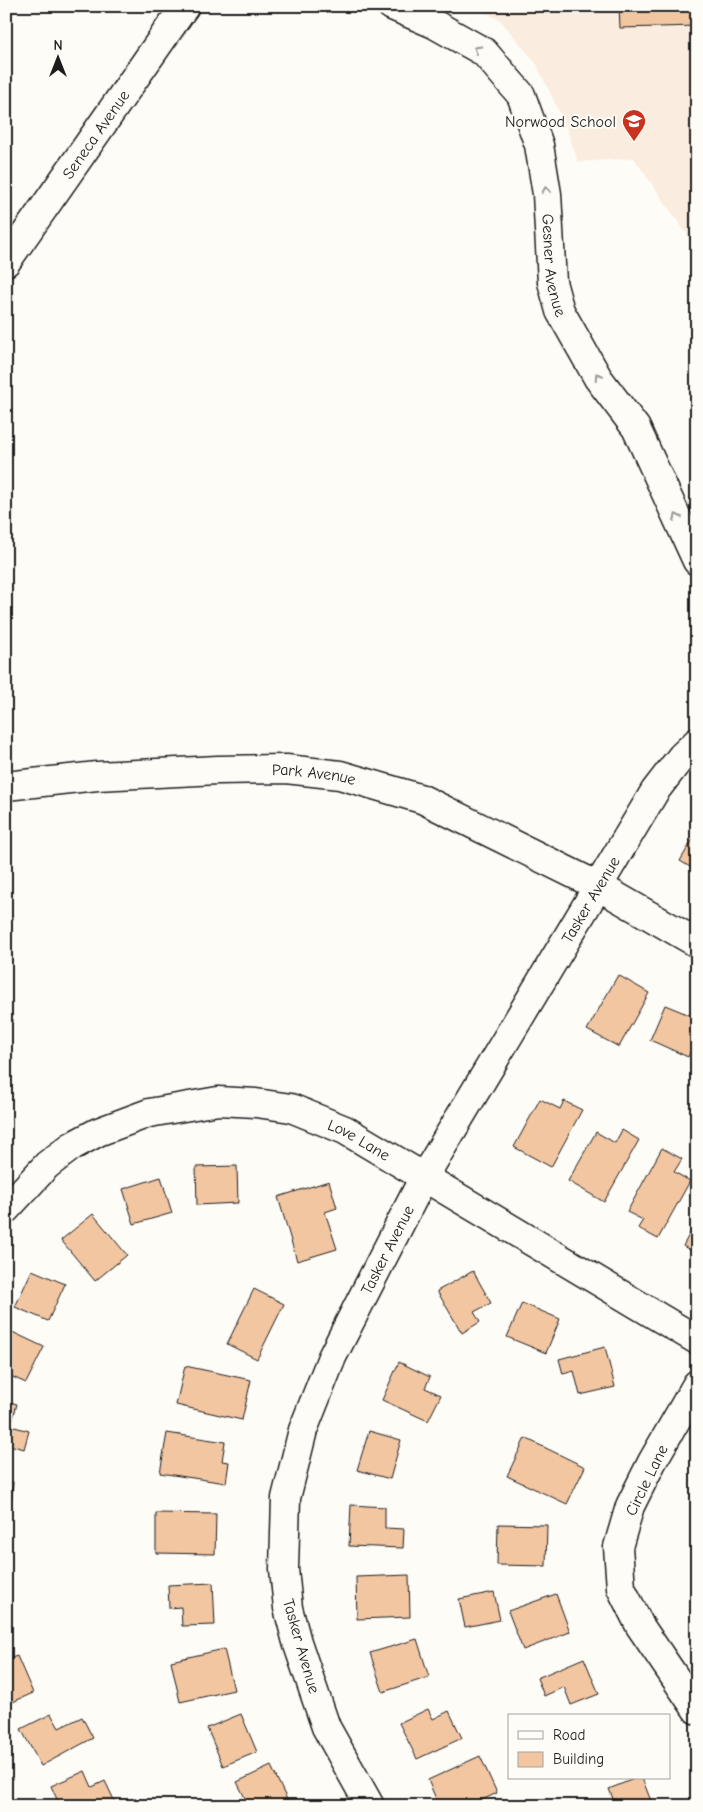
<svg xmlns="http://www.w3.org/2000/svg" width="703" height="1812" viewBox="0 0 703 1812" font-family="'Comic Neue',sans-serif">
<rect width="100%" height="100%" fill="#fdfcf7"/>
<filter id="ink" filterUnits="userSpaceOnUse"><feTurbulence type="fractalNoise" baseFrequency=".02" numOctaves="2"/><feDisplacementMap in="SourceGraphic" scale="10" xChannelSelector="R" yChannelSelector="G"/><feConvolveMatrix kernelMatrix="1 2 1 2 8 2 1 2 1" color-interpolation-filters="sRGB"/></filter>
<g filter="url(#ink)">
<path fill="#faecde" d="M475,6H697V249L634,158L578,162L566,126L536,63L501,21Z"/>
<g fill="#f3c6a2" stroke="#1c1c1c">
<path d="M619,6H697V26L620,28Z"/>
<path d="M697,832V871L680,861Z"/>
<path d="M618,975L649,993L619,1047L587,1030Z"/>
<path d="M665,1005L697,1018V1036L688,1057L650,1040Z"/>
<path d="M540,1099L560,1109L564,1101L582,1110L551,1167L514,1147Z"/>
<path d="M622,1130L639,1140L604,1202L568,1181L596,1132L615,1143Z"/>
<path d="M662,1148L682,1159L674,1172L690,1181L658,1239L638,1228L643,1220L627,1212Z"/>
<path d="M237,1166L238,1203L197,1205L196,1167Z"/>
<path d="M161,1177L172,1213L134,1224L123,1189Z"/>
<path d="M329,1181L337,1208L325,1212L337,1249L297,1261L278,1197Z"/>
<path d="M93,1214L127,1255L95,1281L61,1240Z"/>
<path d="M697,1220V1254L683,1246Z"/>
<path d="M32,1270L65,1284L48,1321L15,1307Z"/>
<path d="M473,1271L491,1303L474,1312L480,1322L462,1333L437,1291Z"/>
<path d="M254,1289L284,1304L257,1359L227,1344Z"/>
<path d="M522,1303L560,1319L546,1353L507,1337Z"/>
<path d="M6,1329L44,1347L26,1383L6,1374Z"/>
<path d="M605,1347L615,1387L580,1395L574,1371L563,1374L559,1359Z"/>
<path d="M399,1362L430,1377L425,1388L441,1395L428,1421L382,1400Z"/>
<path d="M185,1366L251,1380L242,1420L176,1405Z"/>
<path d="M6,1401L17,1404L11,1426L29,1431L24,1449L6,1444Z"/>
<path d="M369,1431L401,1440L390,1479L357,1470Z"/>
<path d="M167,1433L225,1442L222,1461L229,1462L226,1483L160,1473Z"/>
<path d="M525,1438L585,1467L567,1504L507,1476Z"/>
<path d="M6,1482H13L11,1508L6,1507Z"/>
<path d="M351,1505L385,1507V1528L404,1529L403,1548L349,1546Z"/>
<path d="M156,1513L216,1514L215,1554L156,1553Z"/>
<path d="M498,1524L547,1525L546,1566L497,1565Z"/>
<path d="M409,1575L410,1617L357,1619L356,1577Z"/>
<path d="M213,1583L215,1625L182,1626L181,1607L169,1608L168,1585Z"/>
<path d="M494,1592L500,1620L465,1627L459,1599Z"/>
<path d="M556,1594L570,1632L523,1650L508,1611Z"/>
<path d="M417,1639L429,1677L383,1692L370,1653Z"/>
<path d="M224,1649L234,1690L180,1702L171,1661Z"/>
<path d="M17,1656L33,1693L6,1705V1660Z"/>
<path d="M584,1658L599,1694L571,1705L564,1687L544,1696L537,1678Z"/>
<path d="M428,1709L433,1719L449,1711L462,1738L417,1759L399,1723Z"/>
<path d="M51,1714L59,1728L82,1717L93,1738L41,1766L21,1729Z"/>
<path d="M241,1714L257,1752L223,1766L207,1728Z"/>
<path d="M480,1756L497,1793L469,1806H439L428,1780Z"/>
<path d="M271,1766L290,1806H249L237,1782Z"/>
<path d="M85,1771L92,1787L105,1781L115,1802L107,1806H60L51,1786Z"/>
<path d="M636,1778H642L653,1806H616L609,1789Z"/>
</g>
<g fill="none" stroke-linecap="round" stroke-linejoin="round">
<g stroke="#1c1c1c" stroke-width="31">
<g id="minor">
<path id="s1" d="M392,6L434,24L484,52L521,95L539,145L547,194L552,282L560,311L598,378L636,428L697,561"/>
<path id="s2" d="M6,262L185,6"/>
<path id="s3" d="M6,786L97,776L218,770L286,769L340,775L422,799L598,886L697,943"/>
<path id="s4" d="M6,1209L47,1165L72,1146L98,1132L149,1113L218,1101L256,1103L291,1108L345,1130L697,1340"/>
<path d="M697,1384L652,1462L630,1506L618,1547L621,1588L640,1626L697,1710"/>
<path id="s5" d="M370,1806L326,1727L297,1642L288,1608L284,1569L286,1498L303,1430L332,1357L424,1177L655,791L682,756L697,742"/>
</g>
</g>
<use href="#minor" stroke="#fdfcf7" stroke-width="28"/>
</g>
<defs><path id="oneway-chevron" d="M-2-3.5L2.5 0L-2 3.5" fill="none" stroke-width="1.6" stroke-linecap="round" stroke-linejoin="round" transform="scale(1.25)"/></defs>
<g stroke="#989794">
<use href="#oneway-chevron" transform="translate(477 49) rotate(-149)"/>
<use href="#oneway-chevron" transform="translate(546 190) rotate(-97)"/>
<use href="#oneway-chevron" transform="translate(598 376) rotate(-123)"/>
<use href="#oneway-chevron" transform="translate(677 517) rotate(-114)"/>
</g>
</g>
<defs>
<g id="school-pin" transform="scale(1.25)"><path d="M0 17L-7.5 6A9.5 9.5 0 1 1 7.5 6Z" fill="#c8321e" stroke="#fdfcf7"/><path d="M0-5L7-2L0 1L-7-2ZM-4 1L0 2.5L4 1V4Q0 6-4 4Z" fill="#fff"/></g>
</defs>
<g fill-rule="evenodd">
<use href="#school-pin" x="634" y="121"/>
</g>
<g text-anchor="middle" stroke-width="4" stroke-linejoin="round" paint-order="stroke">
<g font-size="16" fill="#1c1c1c" stroke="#fdfcf7" text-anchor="end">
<text x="616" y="127">Norwood School</text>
</g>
<g font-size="16" fill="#1c1c1c" stroke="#fdfcf7">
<text dy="6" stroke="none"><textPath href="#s2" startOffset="156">Seneca Avenue</textPath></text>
<text dy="6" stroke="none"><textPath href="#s1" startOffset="334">Gesner Avenue</textPath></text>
<text dy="6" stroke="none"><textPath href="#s3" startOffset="309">Park Avenue</textPath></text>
<text dy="6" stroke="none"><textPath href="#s5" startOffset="1000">Tasker Avenue</textPath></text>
<text dy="6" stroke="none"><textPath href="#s4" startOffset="394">Love Lane</textPath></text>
<text dy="6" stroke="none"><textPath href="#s5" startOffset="595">Tasker Avenue</textPath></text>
<text transform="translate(646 1480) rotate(-64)" y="6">Circle Lane</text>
<text transform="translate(302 1646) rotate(74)" y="6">Tasker Avenue</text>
</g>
</g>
<rect width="703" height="1812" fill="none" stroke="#fdfcf7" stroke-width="25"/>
<rect x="12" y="12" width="678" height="1787" fill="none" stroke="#1c1c1c" stroke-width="2" filter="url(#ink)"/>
<rect x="508" y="1714" width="162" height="65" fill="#fdfcf7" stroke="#a3a29f"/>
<rect x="518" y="1731" width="25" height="8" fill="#fdfcf7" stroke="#a3a29f"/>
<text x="553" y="1740" font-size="15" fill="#1c1c1c">Road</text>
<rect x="518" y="1752" width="25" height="15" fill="#f3c6a2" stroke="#a3a29f"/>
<text x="553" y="1764" font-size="15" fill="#1c1c1c">Building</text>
<g transform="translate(58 58)" stroke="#fdfcf7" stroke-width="4" paint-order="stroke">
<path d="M0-4L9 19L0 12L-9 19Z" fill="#1c1c1c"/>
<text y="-8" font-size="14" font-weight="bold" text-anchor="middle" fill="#1c1c1c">N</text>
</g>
</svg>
